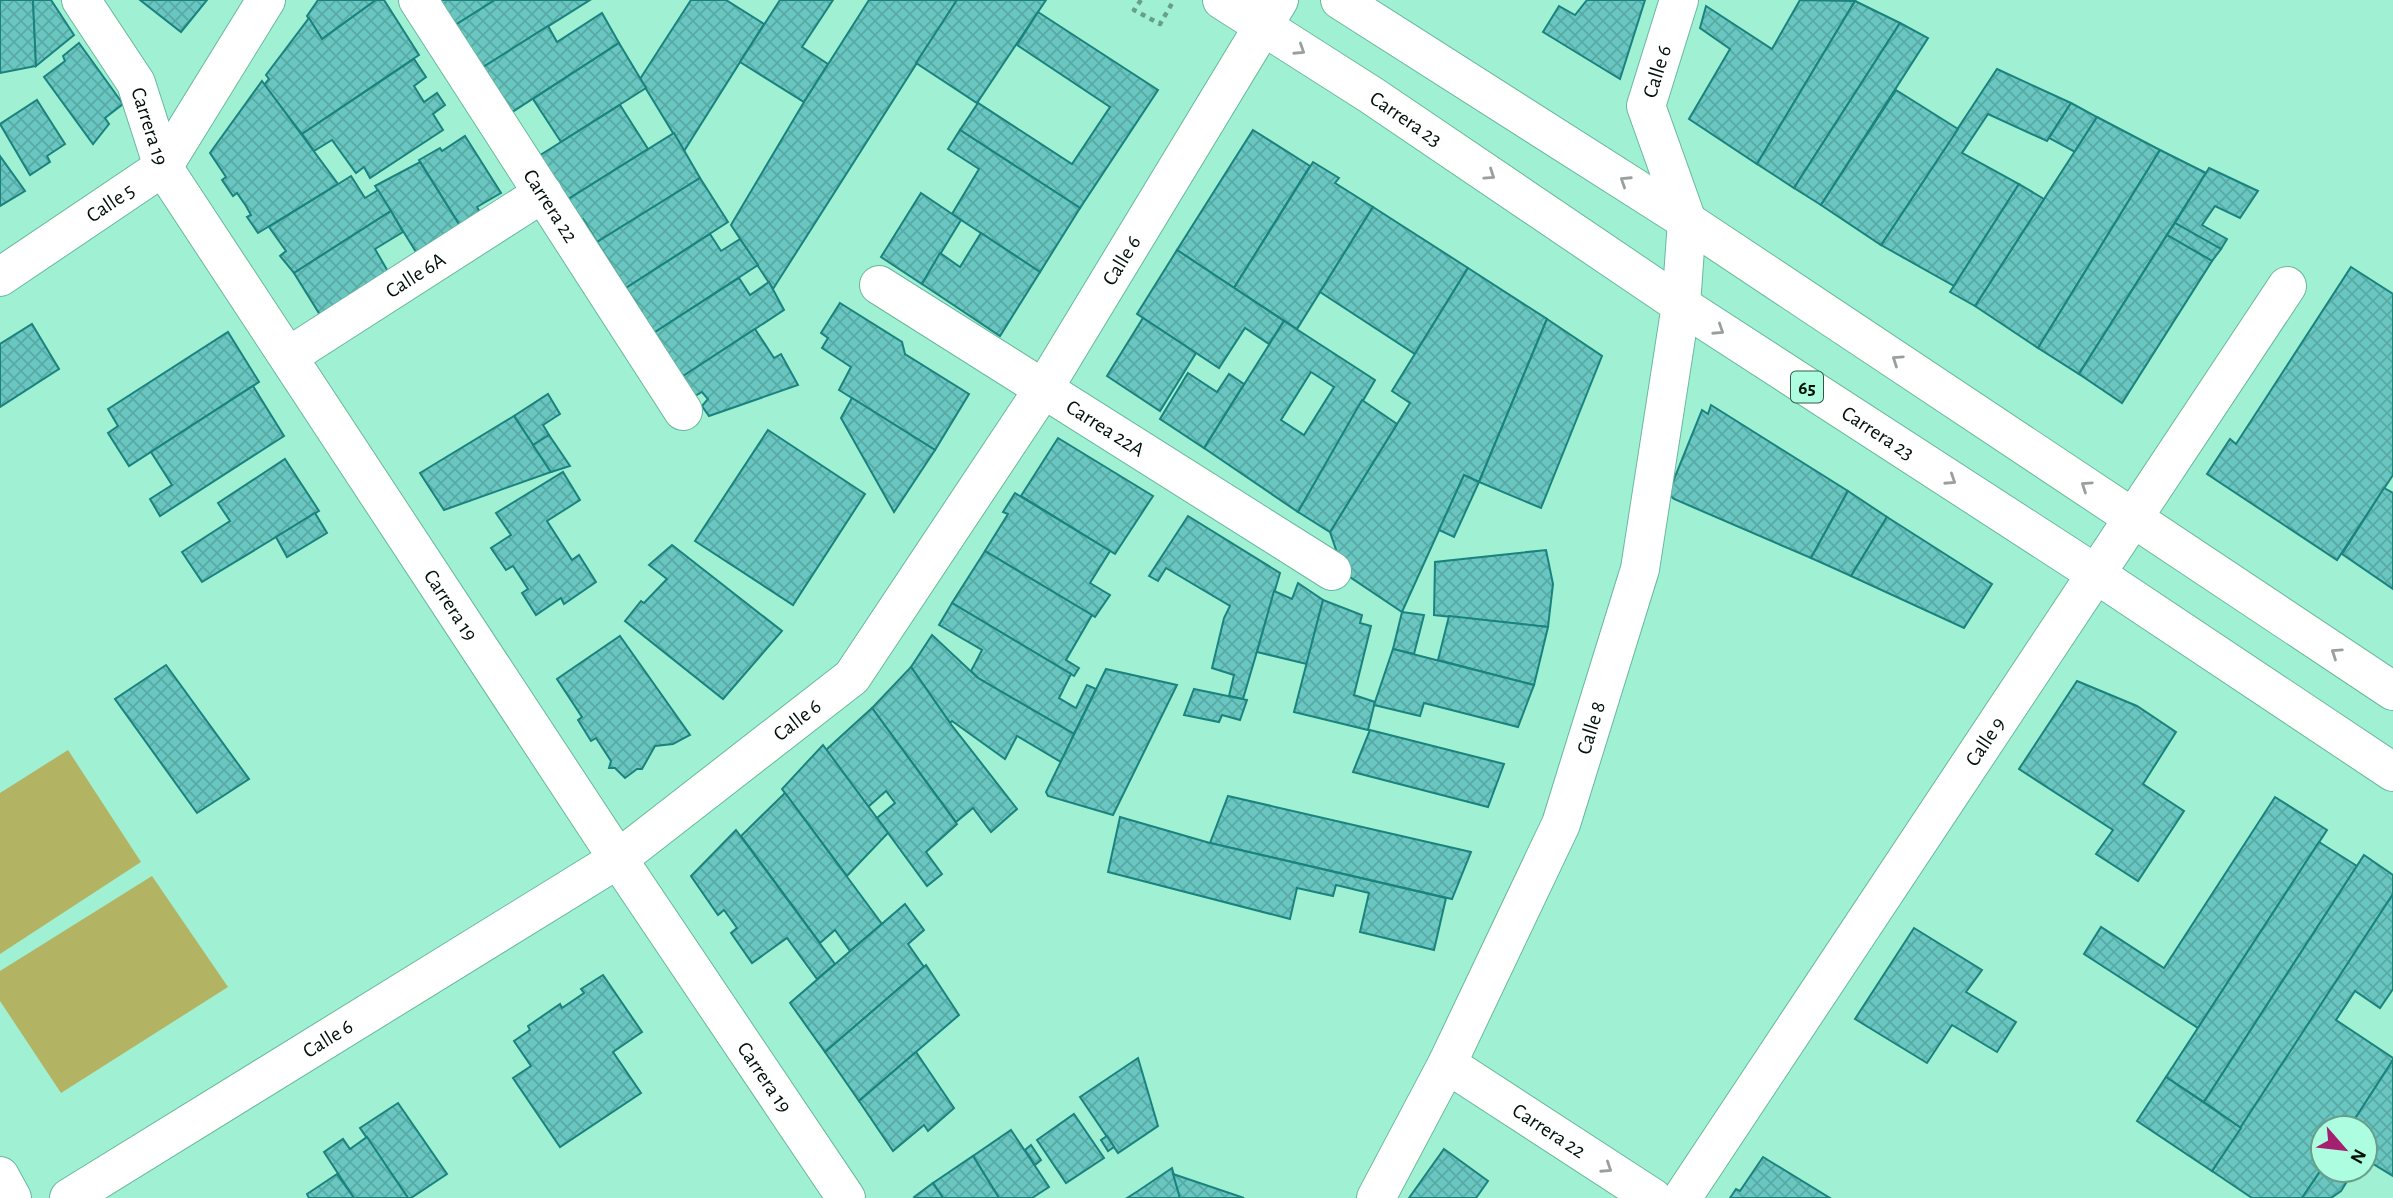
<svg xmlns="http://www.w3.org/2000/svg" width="2393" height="1198" viewBox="0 0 2393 1198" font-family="'Alegreya Sans',sans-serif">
<defs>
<pattern id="building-cross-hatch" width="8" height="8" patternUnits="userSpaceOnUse" patternTransform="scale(1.75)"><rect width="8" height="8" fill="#69c6c0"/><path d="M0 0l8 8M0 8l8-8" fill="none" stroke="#59a9a4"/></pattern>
</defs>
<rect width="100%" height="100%" fill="#a0f1d4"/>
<g fill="#b2b463">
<path d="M68,750L141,862L0,954V793Z"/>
<path d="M152,876L228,987L61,1093L0,1001V971Z"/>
</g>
<g fill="url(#building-cross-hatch)" stroke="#1a837e" stroke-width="2" fill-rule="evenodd">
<path d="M0,0H33L36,66L0,73Z"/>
<path d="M33,0H51L74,35L36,66Z"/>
<path d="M140,0H207L181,32Z"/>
<path d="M318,0H376L322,39L307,16Z"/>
<path d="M376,0H384L419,55L302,134L264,85L269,79L266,75L309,18L322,39Z"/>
<path d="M437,0H495L449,29Z"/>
<path d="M495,0H590L477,71L449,29Z"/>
<path d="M691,0H726L764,24L684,151L640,79Z"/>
<path d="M780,0H833L802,47L828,64L804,102L740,62Z"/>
<path d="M869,0H957L773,289L731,225L804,102Z"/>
<path d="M957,0H1046L977,103L916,63Z"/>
<path d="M1587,0H1645L1620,79L1543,32L1559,6L1575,15Z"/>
<path d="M1800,0L1855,1L1757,164L1689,119L1730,49L1700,28L1706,6L1772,49Z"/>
<path d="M1855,1L1900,23L1794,188L1757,164Z"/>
<path d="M1038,12L1158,90L1080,208L960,130L978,103L1072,164L1110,107L1017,45Z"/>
<path d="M602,13L619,43L506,116L477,71L548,26L557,42Z"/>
<path d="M1900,23L1928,38L1821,205L1794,188Z"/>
<path d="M79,43L123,104L105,118L109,124L93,144L44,77L65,61L63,56Z"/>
<path d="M619,43L646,88L561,142L533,99Z"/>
<path d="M414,59L426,77L414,86L424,102L437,93L445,105L433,114L443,130L370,178L364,167L356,173L332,140L314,151L302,134Z"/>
<path d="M1997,69L2071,103L2047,141L1988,114L1962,153L2019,184L1954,286L1881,245Z"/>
<path d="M262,81L338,184L258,233L247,217L251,215L246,206L237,193L233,196L222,180L226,177L210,153Z"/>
<path d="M1896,90L1958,129L1881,245L1821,205Z"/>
<path d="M37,100L65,144L47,156L50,162L30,175L0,124Z"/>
<path d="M2071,103L2097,117L2075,152L2049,138Z"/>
<path d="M620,105L648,149L562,203L534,159Z"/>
<path d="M2097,117L2160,150L2038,348L1975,306Z"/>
<path d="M960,130L1080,208L1040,272L952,214L979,169L948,149Z"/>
<path d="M1253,130L1310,166L1234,288L1177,250Z"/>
<path d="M674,133L700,178L597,242L583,219L577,224L562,203Z"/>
<path d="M465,136L501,193L477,207L482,216L462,229L419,160L440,148L442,151Z"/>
<path d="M2160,150L2206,173L2079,374L2038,348Z"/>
<path d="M0,156L25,191L0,206Z"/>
<path d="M420,162L462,229L416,252L375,186Z"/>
<path d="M1313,162L1339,178L1335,183L1373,207L1297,329L1234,288Z"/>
<path d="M2209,168L2258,191L2240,218L2215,206L2202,225L2227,239L2221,249L2175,223Z"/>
<path d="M351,176L365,198L378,190L391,211L294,273L280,256L286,251L269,227Z"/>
<path d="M700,178L728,222L626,288L597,242Z"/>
<path d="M2019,184L2044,199L1975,306L1950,292Z"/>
<path d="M921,193L961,220L922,284L881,257Z"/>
<path d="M1373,207L1468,268L1415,354L1320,292Z"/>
<path d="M391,211L403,232L375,249L390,275L322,318L294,273Z"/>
<path d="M2175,223L2221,249L2212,261L2167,235Z"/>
<path d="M981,233L1040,272L1000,336L922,284L940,253L960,267Z"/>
<path d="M710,234L721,251L740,239L758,265L649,336L636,316L642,312L626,288Z"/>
<path d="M2167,235L2212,261L2122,403L2079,374Z"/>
<path d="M1177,250L1284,321L1269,344L1245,328L1219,368L1137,314Z"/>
<path d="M2351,267L2393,294V475L2337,560L2207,474L2230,439L2236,444Z"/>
<path d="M1468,268L1547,319L1479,482L1464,475L1402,612L1344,573L1330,532L1410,403L1392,391Z"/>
<path d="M739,278L750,295L769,282L784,310L682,377L649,336Z"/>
<path d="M840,303L902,342L905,354L969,394L935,450L839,390L851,367L822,348L828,338L821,333Z"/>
<path d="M1143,318L1196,353L1160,411L1107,376Z"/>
<path d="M1547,319L1602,356L1541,508L1479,482Z"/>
<path d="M1284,321L1375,380L1298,512L1204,448ZM1311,372L1334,387L1304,435L1281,420Z"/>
<path d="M32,324L59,369L0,407V344Z"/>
<path d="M755,329L774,358L781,354L798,385L709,416L702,406L708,399L702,392L690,399L677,380Z"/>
<path d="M228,332L259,382L129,466L108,433L118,426L108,409Z"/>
<path d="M1188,373L1217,392L1229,374L1244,384L1204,448L1160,419Z"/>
<path d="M253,386L284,436L160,516L150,499L172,485L151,452Z"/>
<path d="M548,394L560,414L543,425L549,435L533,445L514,416Z"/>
<path d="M852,398L935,450L894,512L841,418Z"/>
<path d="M1362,400L1397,424L1330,532L1298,512Z"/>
<path d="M1711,405L1848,491L1811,558L1674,499L1668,494L1702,410L1708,414Z"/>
<path d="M514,416L551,472L444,510L420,473Z"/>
<path d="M768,430L865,494L793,605L695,541Z"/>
<path d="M549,435L570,466L551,472L533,445Z"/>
<path d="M1058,438L1153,496L1115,554L1021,496Z"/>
<path d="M285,459L319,511L202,582L182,552L230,521L218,503Z"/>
<path d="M563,472L580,500L547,521L572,560L579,555L596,582L564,604L561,598L536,615L522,593L528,589L513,566L506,570L491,548L511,535L496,513Z"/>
<path d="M1464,475L1479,482L1454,537L1439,530Z"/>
<path d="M2384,488L2393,493V589L2342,554Z"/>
<path d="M1848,491L1887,517L1851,576L1811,558Z"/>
<path d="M1015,493L1110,551L1090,583L1110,595L1095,617L985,551L1008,514L1003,512Z"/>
<path d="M315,513L327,533L287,557L276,537Z"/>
<path d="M1188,516L1280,573L1243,699L1229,696L1234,675L1212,668L1224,618L1230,606L1166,568L1158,581L1149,576Z"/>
<path d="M1887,517L1992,584L1964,628L1851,576Z"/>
<path d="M672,545L782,631L723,699L625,621L641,601L644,603L667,579L649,565Z"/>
<path d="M1546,550L1553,584L1548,627L1434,615L1435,562Z"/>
<path d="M985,551L1092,615L1066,660L1079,668L1074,676L952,603Z"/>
<path d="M1298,583L1323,600L1307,664L1257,652L1274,591L1292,599Z"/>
<path d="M1323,600L1362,615L1360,623L1371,626L1354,695L1375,702L1368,730L1294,712Z"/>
<path d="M952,603L1071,674L1059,698L1076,708L1087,685L1096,689L1074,734L978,678L971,671L982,650L939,625Z"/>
<path d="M1402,612L1424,615L1414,654L1393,649Z"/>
<path d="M1449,616L1548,627L1534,685L1438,660Z"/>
<path d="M932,635L978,678L1074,734L1061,762L1017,736L1005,759L952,721L950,723L911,667Z"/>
<path d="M620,636L690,735L673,744L655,746L642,769H637L625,778L615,768H609L611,761L596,738L591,741L578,720L582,717L557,679Z"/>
<path d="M1393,649L1534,685L1518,727L1424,703L1420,716L1374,705Z"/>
<path d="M166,665L249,779L197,813L115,699Z"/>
<path d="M911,667L950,723L1017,809L991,832L973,808L956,822L872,708Z"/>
<path d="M1106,669L1177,685L1113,815L1048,796L1046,792Z"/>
<path d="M2077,681L2137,706L2176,732L2143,784L2184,811L2138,881L2096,854L2113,830L2019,769Z"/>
<path d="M1194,689L1247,700L1240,720L1222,715L1219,722L1184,715Z"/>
<path d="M872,708L957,824L926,852L942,874L927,886L877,818L895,803L886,791L868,807L826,750Z"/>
<path d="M1370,730L1504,764L1488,807L1353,772Z"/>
<path d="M823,745L888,833L847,876L782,789Z"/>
<path d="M785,793L882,924L850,951L835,930L820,943L741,836Z"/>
<path d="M1228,796L1471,852L1452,899L1210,843Z"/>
<path d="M2275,797L2327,830L2198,1028L2084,954L2101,927L2164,968Z"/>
<path d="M1120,817L1210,843L1446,898L1434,950L1360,932L1369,893L1336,885L1333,896L1297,888L1290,919L1108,872Z"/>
<path d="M736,830L835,964L817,979L787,938L752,963L731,933L737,928L724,910L718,915L691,876Z"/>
<path d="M2319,842L2357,866L2204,1102L2166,1077Z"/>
<path d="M2364,855L2393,875V894L2241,1128L2204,1102Z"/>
<path d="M2393,894V989L2380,1008L2355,991L2336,1020L2393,1058V1060L2349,1128H2323V1167L2302,1198H2252L2212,1171Z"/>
<path d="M905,904L924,930L908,944L924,967L825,1052L790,1003Z"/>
<path d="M1914,928L1982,970L1966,992L2016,1022L1997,1052L1952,1025L1927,1063L1855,1019Z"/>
<path d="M926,965L959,1015L859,1101L825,1052Z"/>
<path d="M603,975L642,1032L613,1052L641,1093L560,1147L513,1078L531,1066L514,1041L530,1030L528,1026L560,1004L562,1008L584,993L581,989Z"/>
<path d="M916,1052L954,1108L928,1131L924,1125L893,1151L859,1101Z"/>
<path d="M1138,1058L1158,1126L1118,1153L1080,1097Z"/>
<path d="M2393,1060V1176L2365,1159V1128H2349Z"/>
<path d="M2166,1077L2241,1128L2212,1171L2137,1121Z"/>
<path d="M398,1103L447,1174L411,1198H408L360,1128Z"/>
<path d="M1074,1114L1104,1158L1066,1183L1037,1140Z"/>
<path d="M1011,1130L1049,1187L1032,1198H999L973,1156Z"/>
<path d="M1107,1136L1114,1147L1108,1151L1101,1140Z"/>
<path d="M367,1137L373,1146L408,1198H354L324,1152L343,1139L350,1149Z"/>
<path d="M1031,1145L1041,1160L1035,1165L1025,1150Z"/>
<path d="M1444,1149L1488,1181L1476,1198H1409Z"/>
<path d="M973,1156L999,1198H943L933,1183Z"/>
<path d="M1763,1157L1830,1198H1730L1736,1189L1740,1191Z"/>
<path d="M2323,1167V1170H2354L2341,1191L2331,1198H2302Z"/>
<path d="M1172,1168L1180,1198H1127L1138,1191Z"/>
<path d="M337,1174L354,1198H309L307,1194Z"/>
<path d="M1173,1174L1244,1198H1180Z"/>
<path d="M933,1183L943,1198H915L914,1197Z"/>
</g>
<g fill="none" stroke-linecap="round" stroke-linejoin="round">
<g stroke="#68b89d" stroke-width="40">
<g id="minor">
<path id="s1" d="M81,0L136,83L163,167L618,859L846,1198"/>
<path id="s2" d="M418,0L683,411"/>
<path id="s3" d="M0,277L163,167L266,0"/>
<path id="s4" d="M879,285L1332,571"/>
<path id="s5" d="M289,356L543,193"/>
<path id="s6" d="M1447,1064L1653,1198"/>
<path id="s7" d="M69,1198L618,859L852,677L1044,388L1279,0"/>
<path id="s8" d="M1376,1198L1447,1064L1561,824L1640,569L1681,305L1687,221L1646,106L1679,0"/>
<path id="s9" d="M1682,1198L2287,286"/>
</g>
</g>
<g stroke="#68b89d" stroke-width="40">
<path id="tertiary" d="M0,1176L12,1198"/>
</g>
<g stroke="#68b89d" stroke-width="40">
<g id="primary">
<path id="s10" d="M1222,0L1371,95L1681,305L2096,574L2393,772"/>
<path d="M1340,0L1687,221L2393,691"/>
</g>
</g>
<path stroke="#669f8a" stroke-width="4.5" stroke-dasharray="5 5" stroke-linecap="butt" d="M1141,0L1134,10L1160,24L1174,0"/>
<use href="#minor" stroke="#fff" stroke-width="38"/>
<use href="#tertiary" stroke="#fff" stroke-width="38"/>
<use href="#primary" stroke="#fff" stroke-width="38"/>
</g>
<defs><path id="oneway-chevron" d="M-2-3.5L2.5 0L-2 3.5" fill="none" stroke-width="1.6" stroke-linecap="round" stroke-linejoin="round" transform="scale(1.75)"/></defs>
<g stroke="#999f9d">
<use href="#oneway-chevron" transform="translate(1300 50) rotate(33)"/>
<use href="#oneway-chevron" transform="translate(1490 175) rotate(34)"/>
<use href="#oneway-chevron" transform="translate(1625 181) rotate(-147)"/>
<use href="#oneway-chevron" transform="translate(1719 330) rotate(33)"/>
<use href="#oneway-chevron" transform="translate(1897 360) rotate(-146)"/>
<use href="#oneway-chevron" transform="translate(1951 480) rotate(33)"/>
<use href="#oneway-chevron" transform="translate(2086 486) rotate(-146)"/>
<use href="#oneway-chevron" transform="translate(2336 653) rotate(-146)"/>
<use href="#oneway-chevron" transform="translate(1607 1168) rotate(33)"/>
</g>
<g text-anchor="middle" stroke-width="5" stroke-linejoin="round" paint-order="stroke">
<rect fill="#adfee1" stroke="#34574a" stroke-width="2" x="1791" y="371.5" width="32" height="31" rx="5"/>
<g font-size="19" font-weight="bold" fill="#001009">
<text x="1807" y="394">65</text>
</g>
<g font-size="21" fill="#001009" stroke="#adfee1">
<text dy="7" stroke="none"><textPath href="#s8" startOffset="1194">Calle 6</textPath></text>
<text dy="7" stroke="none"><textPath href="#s10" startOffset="219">Carrera 23</textPath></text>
<text dy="7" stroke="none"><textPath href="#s1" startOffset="145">Carrera 19</textPath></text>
<text dy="7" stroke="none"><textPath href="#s3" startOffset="133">Calle 5</textPath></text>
<text dy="7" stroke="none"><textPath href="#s2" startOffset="245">Carrera 22</textPath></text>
<text dy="7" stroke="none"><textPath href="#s7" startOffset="1438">Calle 6</textPath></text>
<text dy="7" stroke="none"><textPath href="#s5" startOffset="150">Calle 6A</textPath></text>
<text dy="7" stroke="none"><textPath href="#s4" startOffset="268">Carrea 22A</textPath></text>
<text dy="7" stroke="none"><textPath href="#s10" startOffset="786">Carrera 23</textPath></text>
<text dy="7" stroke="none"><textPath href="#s1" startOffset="712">Carrera 19</textPath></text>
<text dy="7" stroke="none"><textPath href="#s7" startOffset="872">Calle 6</textPath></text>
<text dy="7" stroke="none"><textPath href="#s8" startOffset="518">Calle 8</textPath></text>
<text dy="7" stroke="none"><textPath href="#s9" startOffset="548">Calle 9</textPath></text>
<text dy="7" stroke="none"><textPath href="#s7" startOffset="304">Calle 6</textPath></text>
<text dy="7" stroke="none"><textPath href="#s1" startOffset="1279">Carrera 19</textPath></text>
<text dy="7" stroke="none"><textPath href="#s6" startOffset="122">Carrera 22</textPath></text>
</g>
</g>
<g transform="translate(2344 1149) rotate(118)"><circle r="33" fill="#adfee1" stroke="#689f8b" stroke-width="2"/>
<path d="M0-5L12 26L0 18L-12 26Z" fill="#a3206e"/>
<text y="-10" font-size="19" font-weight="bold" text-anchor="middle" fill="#001009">N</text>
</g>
</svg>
